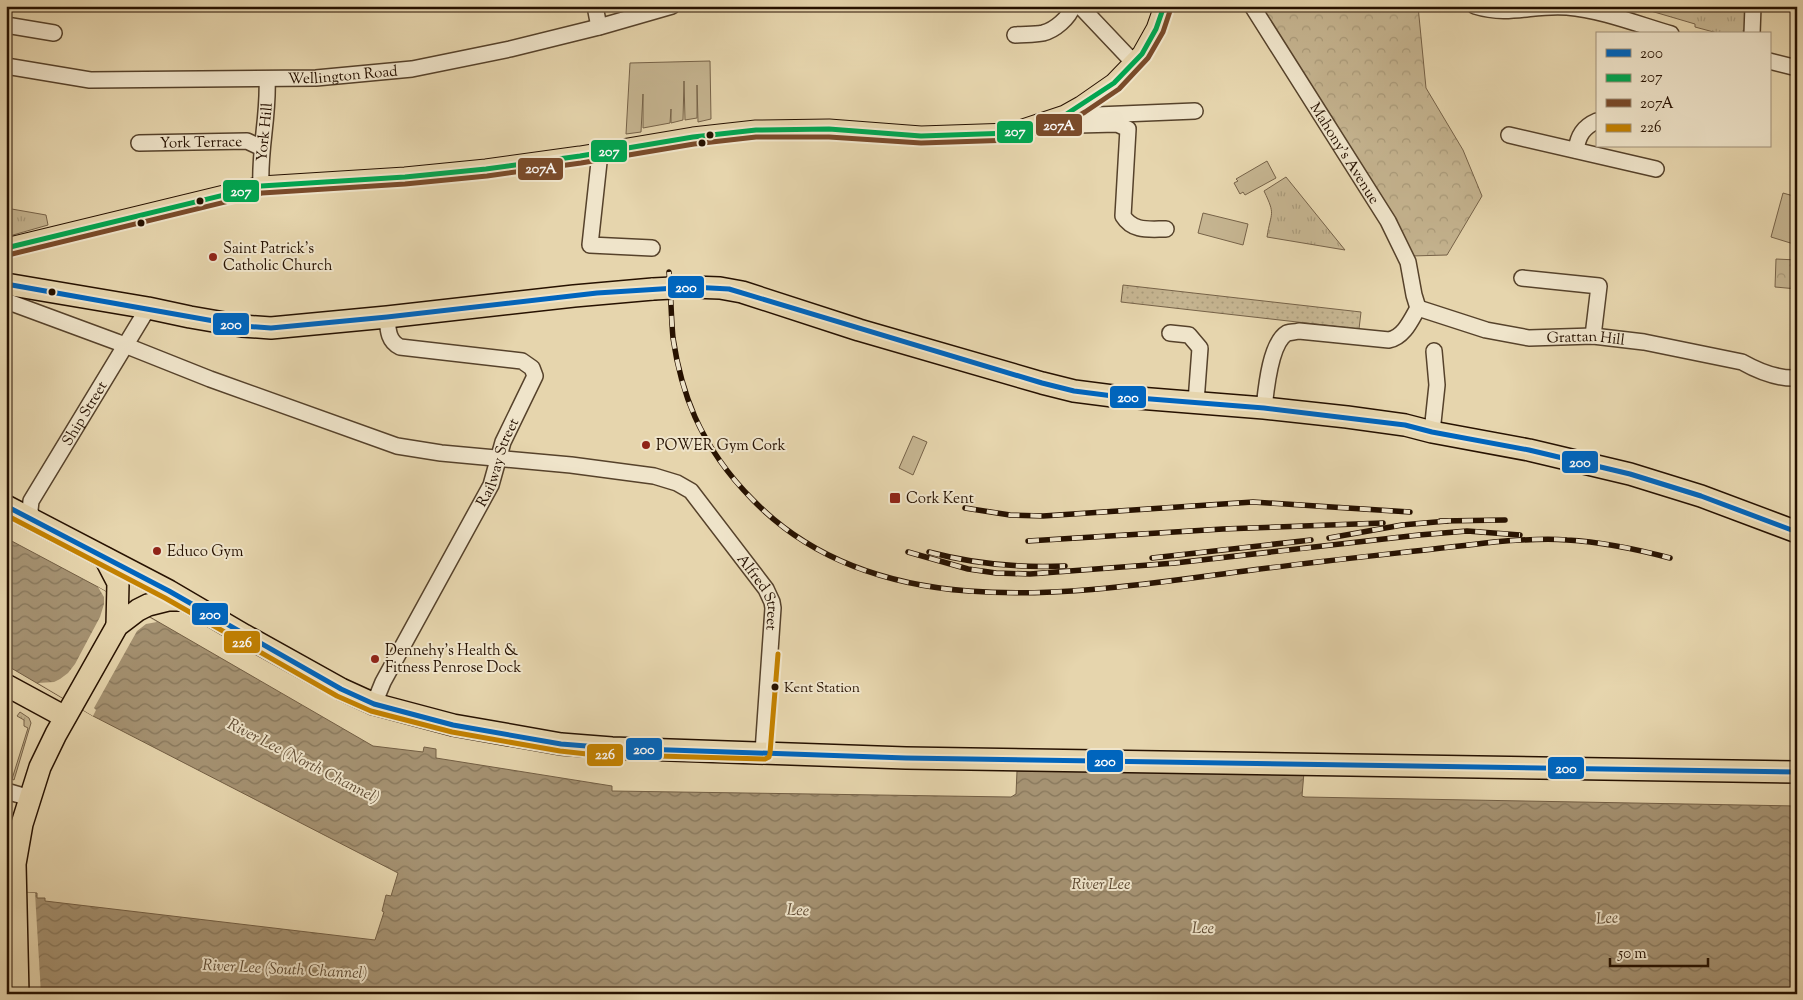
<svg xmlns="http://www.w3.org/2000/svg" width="1803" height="1000" viewBox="0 0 1803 1000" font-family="'Sorts Mill Goudy',serif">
<defs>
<pattern id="grass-tufts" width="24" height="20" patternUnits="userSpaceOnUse" patternTransform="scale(1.25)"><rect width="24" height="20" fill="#c5b490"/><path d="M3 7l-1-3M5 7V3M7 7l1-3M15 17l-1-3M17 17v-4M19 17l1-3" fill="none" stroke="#a99a7a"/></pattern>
<pattern id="forest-crowns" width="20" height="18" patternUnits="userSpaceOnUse" patternTransform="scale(1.25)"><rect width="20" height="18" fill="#c5b490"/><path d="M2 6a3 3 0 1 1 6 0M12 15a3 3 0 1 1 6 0" fill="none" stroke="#a99a7a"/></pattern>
<pattern id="park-dots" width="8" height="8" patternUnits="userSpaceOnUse" patternTransform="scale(1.25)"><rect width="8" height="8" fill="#c5b490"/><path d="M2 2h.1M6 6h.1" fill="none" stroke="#a99a7a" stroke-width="1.8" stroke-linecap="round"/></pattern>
<pattern id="water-waves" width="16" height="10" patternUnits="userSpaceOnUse" patternTransform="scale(1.25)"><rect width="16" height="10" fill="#a59272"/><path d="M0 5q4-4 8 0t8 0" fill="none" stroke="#86765b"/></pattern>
</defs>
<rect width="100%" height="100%" fill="#e6d5ad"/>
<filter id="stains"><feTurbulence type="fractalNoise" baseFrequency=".004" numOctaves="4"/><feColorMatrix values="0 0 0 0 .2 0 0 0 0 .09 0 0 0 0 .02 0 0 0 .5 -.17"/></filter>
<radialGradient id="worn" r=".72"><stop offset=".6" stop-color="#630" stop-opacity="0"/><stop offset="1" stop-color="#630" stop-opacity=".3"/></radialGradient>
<g fill="url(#grass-tufts)" stroke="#766248">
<path d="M1645,6H1735L1750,10L1747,34H1721L1695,27V24L1644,9Z"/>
<path d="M1286,177L1345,250L1267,237C1271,211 1276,216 1264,191Z"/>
<path d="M6,208L46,215L48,225L6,237Z"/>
<path d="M20,712L29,718L31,723L14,780L12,779L28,728L24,726V720L17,716Z"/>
</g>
<g fill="url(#forest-crowns)" stroke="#766248">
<path d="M1260,6H1418L1426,88L1463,150L1482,196L1447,255L1411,256Z"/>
<path d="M1776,259L1797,260V289L1775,287Z"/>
</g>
<path fill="url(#park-dots)" stroke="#766248" d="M1123,285L1361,312L1359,329L1121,302Z"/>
<g fill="#c5b490" stroke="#766248">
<path d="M710,61L711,119L698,122L697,85V118L685,120L684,81L683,120L671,123V109L670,123L643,128V94L641,132L626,134L630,63Z"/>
<path d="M1267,161L1276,178L1245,195L1243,192L1240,194L1234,183L1238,181L1236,179Z"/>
<path d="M1783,193L1797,197V245L1771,237Z"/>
<path d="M1203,213L1248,224L1243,245L1198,233Z"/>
<path d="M913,436L927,442L913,475L899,468Z"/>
</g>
<path fill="url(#water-waves)" stroke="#725e44" d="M6,538L98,587L373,746L423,752L424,747L436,749V758L612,786V791L1011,797L1016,794L1017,771L1304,772L1302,796L1305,797L1797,806V994H6V891L37,893V898H45V901L375,940L384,912L382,911L386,895L391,896L398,873L93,716L6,665Z"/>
<g fill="#e6d5ad">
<path d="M98,587L157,622L146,624L137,631L94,708L96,710L93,716L38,683L54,682L60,679L68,673L75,664L100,617L104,604V597Z"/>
<path d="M6,891L35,893L41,994H6Z"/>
</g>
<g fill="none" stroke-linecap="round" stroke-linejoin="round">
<g stroke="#56422b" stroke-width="18">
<g id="minor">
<path d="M595,6L599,27"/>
<path d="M1080,6L1134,63"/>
<path id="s1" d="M1252,6L1388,221L1408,262L1414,295L1418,308"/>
<path d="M1475,6C1510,17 1533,4 1567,7C1602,10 1637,24 1671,34"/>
<path d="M6,25L54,33"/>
<path d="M1752,34L1753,6"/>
<path d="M1015,35C1024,34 1034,35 1043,33C1055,30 1069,18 1073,6"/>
<path d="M1769,61L1797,68"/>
<path id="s2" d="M6,66L90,80L316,78L412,69L510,49L599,27L672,6"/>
<path d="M1081,106L1089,114L1097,115L1195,111"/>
<path d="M1065,115L1073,123L1077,125L1117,124L1128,129L1123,216C1133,232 1149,229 1166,229"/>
<path d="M1509,135L1656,169"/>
<path id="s3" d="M139,143L247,141L262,148"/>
<path d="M1576,150C1578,136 1583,127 1597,121"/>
<path d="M600,153L590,245L652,248"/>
<path id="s4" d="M261,186C259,150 269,115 267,79"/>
<path d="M1522,278L1599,286L1593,336"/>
<path id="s5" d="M6,301L117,342L210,379L397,446L441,453L571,465L654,476L677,483L691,491L766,589L772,602L773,608L763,752"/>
<path id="s6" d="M1418,308L1486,330L1529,338L1593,336L1644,342L1742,362C1758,371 1779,379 1797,378"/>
<path d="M1170,333L1189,335L1200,348L1196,402"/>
<path d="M1264,408C1266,390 1270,343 1287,333C1291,332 1295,332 1299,331L1389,340C1404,337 1411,320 1418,308"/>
<path d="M1432,432L1437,385L1434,351"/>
<path id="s7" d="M32,519L30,510L31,501L148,308"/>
<path id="s8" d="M374,704L383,682L491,485L503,442L535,376L532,368L522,361L400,347C388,341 388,330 387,317"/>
<path d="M6,791L30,798"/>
</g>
</g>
<g stroke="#261100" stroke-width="21">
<path id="major" d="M6,248L261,186L405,177L486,169L580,156L693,137L756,130L829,129L921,136L1011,133L1065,115L1081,106L1114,83L1142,54L1156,29L1164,6"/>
</g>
<g stroke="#261100" stroke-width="24">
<g id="highway">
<path d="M6,284L148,308L190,317L242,326L271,328L387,317L574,296L653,289"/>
<path d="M692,287L720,288L742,292L859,330L1042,383L1074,391L1113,396L1264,408L1347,417L1405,425L1432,432L1529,450L1630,474L1701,496L1797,532"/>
<path d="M6,506L169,591L244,635L341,689L374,704L453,725L561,744L612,748L906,758L1797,772"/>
<path d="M105,558L118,583L117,626"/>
<path d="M6,685L65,717"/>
<path d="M18,994L15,864L22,824L40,767L56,734L117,626L138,610L148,605L168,600H182"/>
</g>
</g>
<use href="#minor" stroke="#efe4ca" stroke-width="15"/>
<use href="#major" stroke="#e6d5ad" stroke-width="19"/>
<use href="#highway" stroke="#e6d5ad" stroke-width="21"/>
<g stroke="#261100" stroke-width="5.5">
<g id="rail">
<path d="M669,272C671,294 671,316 673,338C677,365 684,392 695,417C709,448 729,476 753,500C879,630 1084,592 1245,571C1328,560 1411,552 1494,542C1518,540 1543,538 1567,540C1602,542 1636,549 1670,558"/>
<path d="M965,508L1010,515L1043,516L1253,502L1410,512"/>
<path d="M1440,521L1505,520"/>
<path d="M1329,538L1402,525L1447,521"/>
<path d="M1028,541L1223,529L1383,523"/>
<path d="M908,552L968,569L996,573L1030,574L1175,563L1419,535L1467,531L1520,535"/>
<path d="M929,552C974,564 1019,568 1065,566"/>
<path d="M1152,558L1311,540"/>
</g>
</g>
<use href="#rail" stroke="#efe4ca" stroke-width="4" stroke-dasharray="11" stroke-linecap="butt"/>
<g stroke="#261100" stroke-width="24" stroke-linecap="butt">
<path id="highway-bridge" d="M653,289L692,287"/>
</g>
<use href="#highway-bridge" stroke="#e6d5ad" stroke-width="21"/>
<g stroke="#efe4ca" stroke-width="9">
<g id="bus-1">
<path d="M6,284L242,326L271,328L387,317L597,293L692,287L729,289L1042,383L1074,391L1113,396L1264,408L1405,425L1432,432L1529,450L1630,474L1701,496L1797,532"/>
<path d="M6,506L169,591L341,689L374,704L453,725L561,744L612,748L906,758L1797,772"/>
</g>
</g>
<g stroke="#efe4ca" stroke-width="9">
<path id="bus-2" d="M6,248L261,186L405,177L486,169L580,156L693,137L756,130L829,129L921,136L1011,133L1065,115L1114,83L1142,54L1156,29L1164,6"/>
</g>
<g stroke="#efe4ca" stroke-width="9">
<path id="bus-3" d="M8,255L262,193L405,184L487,176L581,163L694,144L756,137H829L921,143L1013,140L1068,122L1085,112L1119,89L1148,58L1163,32L1171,8"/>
</g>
<g stroke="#efe4ca" stroke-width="9">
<path id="bus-4" d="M6,515L165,598L337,696L371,711L452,732L560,751L587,754L765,759L769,757L770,753L778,654"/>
</g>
<use href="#bus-1" stroke="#0065bd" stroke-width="5"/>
<use href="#bus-2" stroke="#00a651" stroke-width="5"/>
<use href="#bus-3" stroke="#7a4b2a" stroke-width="5"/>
<use href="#bus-4" stroke="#c38100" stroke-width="5"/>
</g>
<g fill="#261100" stroke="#efe4ca" stroke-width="2">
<circle cx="710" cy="135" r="4.5"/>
<circle cx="702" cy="143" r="4.5"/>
<circle cx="200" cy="201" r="4.5"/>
<circle cx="141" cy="223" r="4.5"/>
<circle cx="52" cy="292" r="4.5"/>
<circle cx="775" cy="687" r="4.5"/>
</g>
<g fill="#8f2418" stroke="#efe4ca" stroke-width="2">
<circle cx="213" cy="257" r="5"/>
<circle cx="646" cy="445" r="5"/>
<rect x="889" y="492" width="12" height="12" rx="2.5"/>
<circle cx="157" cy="551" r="5"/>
<circle cx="375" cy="659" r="5"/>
</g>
<g text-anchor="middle" stroke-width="4" stroke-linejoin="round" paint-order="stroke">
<g font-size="14" fill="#261100" stroke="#efe4ca" text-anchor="start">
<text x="784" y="692">Kent Station</text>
</g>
<g font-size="15" fill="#261100" stroke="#efe4ca">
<text dy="5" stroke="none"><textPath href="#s2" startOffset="338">Wellington Road</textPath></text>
<text dy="5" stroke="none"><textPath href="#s4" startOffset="54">York Hill</textPath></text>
<text dy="5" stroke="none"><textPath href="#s3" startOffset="62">York Terrace</textPath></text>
<text dy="5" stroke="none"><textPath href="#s1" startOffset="174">Mahony's Avenue</textPath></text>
<text dy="5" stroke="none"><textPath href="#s6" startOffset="172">Grattan Hill</textPath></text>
<text dy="5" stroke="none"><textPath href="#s7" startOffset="121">Ship Street</textPath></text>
<text dy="5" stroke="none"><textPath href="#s8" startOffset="272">Railway Street</textPath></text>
<text dy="5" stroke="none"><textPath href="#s5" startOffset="840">Alfred Street</textPath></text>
</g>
<g font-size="15" fill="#261100" stroke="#efe4ca" text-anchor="start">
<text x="223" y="253">Saint Patrick's<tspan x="223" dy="17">Catholic Church</tspan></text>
<text x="656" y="450">POWER Gym Cork</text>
<text x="906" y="503">Cork Kent</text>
<text x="167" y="556">Educo Gym</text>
<text x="385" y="655">Dennehy’s Health &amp;<tspan x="385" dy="17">Fitness Penrose Dock</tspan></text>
</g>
<g font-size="16" font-style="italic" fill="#5f4b33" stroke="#efe4ca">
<text transform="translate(304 760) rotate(27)" y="6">River Lee (North Channel)</text>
<text x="1101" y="889">River Lee</text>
<text transform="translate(798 909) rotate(3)" y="6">Lee</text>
<text transform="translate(1607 917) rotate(-4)" y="6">Lee</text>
<text transform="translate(1203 927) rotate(1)" y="6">Lee</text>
<text transform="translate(285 968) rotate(3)" y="6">River Lee (South Channel)</text>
</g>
</g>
<g stroke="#efe4ca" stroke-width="2">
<rect x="1035" y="113" width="48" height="24" rx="5" fill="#7a4b2a"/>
<rect x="996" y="120" width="38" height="24" rx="5" fill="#00a651"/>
<rect x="590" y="139" width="38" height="24" rx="5" fill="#00a651"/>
<rect x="517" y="157" width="47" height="24" rx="5" fill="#7a4b2a"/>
<rect x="222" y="179" width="38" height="24" rx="5" fill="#00a651"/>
<rect x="667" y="275" width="38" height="24" rx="5" fill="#0065bd"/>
<rect x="212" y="312" width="38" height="24" rx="5" fill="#0065bd"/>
<rect x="1109" y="385" width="38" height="24" rx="5" fill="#0065bd"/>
<rect x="1561" y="450" width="38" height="24" rx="5" fill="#0065bd"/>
<rect x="191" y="602" width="38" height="24" rx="5" fill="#0065bd"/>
<rect x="223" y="630" width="38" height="24" rx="5" fill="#c38100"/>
<rect x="625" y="737" width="38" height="24" rx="5" fill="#0065bd"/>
<rect x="586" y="743" width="38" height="24" rx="5" fill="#c38100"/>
<rect x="1086" y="749" width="38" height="24" rx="5" fill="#0065bd"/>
<rect x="1547" y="756" width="38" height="24" rx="5" fill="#0065bd"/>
</g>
<g font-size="14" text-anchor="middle" font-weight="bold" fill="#fff">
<text x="1059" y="130">207A</text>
<text x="1015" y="136">207</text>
<text x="609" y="156">207</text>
<text x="541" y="173">207A</text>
<text x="241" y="196">207</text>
<text x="686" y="292">200</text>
<text x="231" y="329">200</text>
<text x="1128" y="402">200</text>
<text x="1580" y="467">200</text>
<text x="210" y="619">200</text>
<text x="242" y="647">226</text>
<text x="644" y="754">200</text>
<text x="605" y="759">226</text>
<text x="1105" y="766">200</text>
<text x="1566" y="773">200</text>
</g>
<rect width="1803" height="1000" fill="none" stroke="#e6d5ad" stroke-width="25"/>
<rect x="8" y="8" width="1788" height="985" fill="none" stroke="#261100" stroke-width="2.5"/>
<rect x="12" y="12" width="1778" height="975" fill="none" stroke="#261100"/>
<rect x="1596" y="32" width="175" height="115" fill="#efe4ca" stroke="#9f9079"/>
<rect x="1606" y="49" width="25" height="8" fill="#0065bd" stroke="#9f9079"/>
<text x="1640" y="58" font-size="15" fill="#261100">200</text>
<rect x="1606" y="74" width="25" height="8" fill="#00a651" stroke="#9f9079"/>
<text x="1640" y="82" font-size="15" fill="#261100">207</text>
<rect x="1606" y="99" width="25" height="8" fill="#7a4b2a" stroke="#9f9079"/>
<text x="1640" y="108" font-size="15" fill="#261100">207A</text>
<rect x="1606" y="124" width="25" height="8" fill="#c38100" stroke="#9f9079"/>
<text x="1640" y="132" font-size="15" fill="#261100">226</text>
<path d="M1610 958v8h98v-8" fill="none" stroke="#261100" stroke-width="2.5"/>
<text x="1618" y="958" font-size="15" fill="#261100" stroke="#efe4ca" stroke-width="4" paint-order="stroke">50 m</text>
<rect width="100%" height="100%" filter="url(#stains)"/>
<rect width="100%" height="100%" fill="url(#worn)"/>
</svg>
